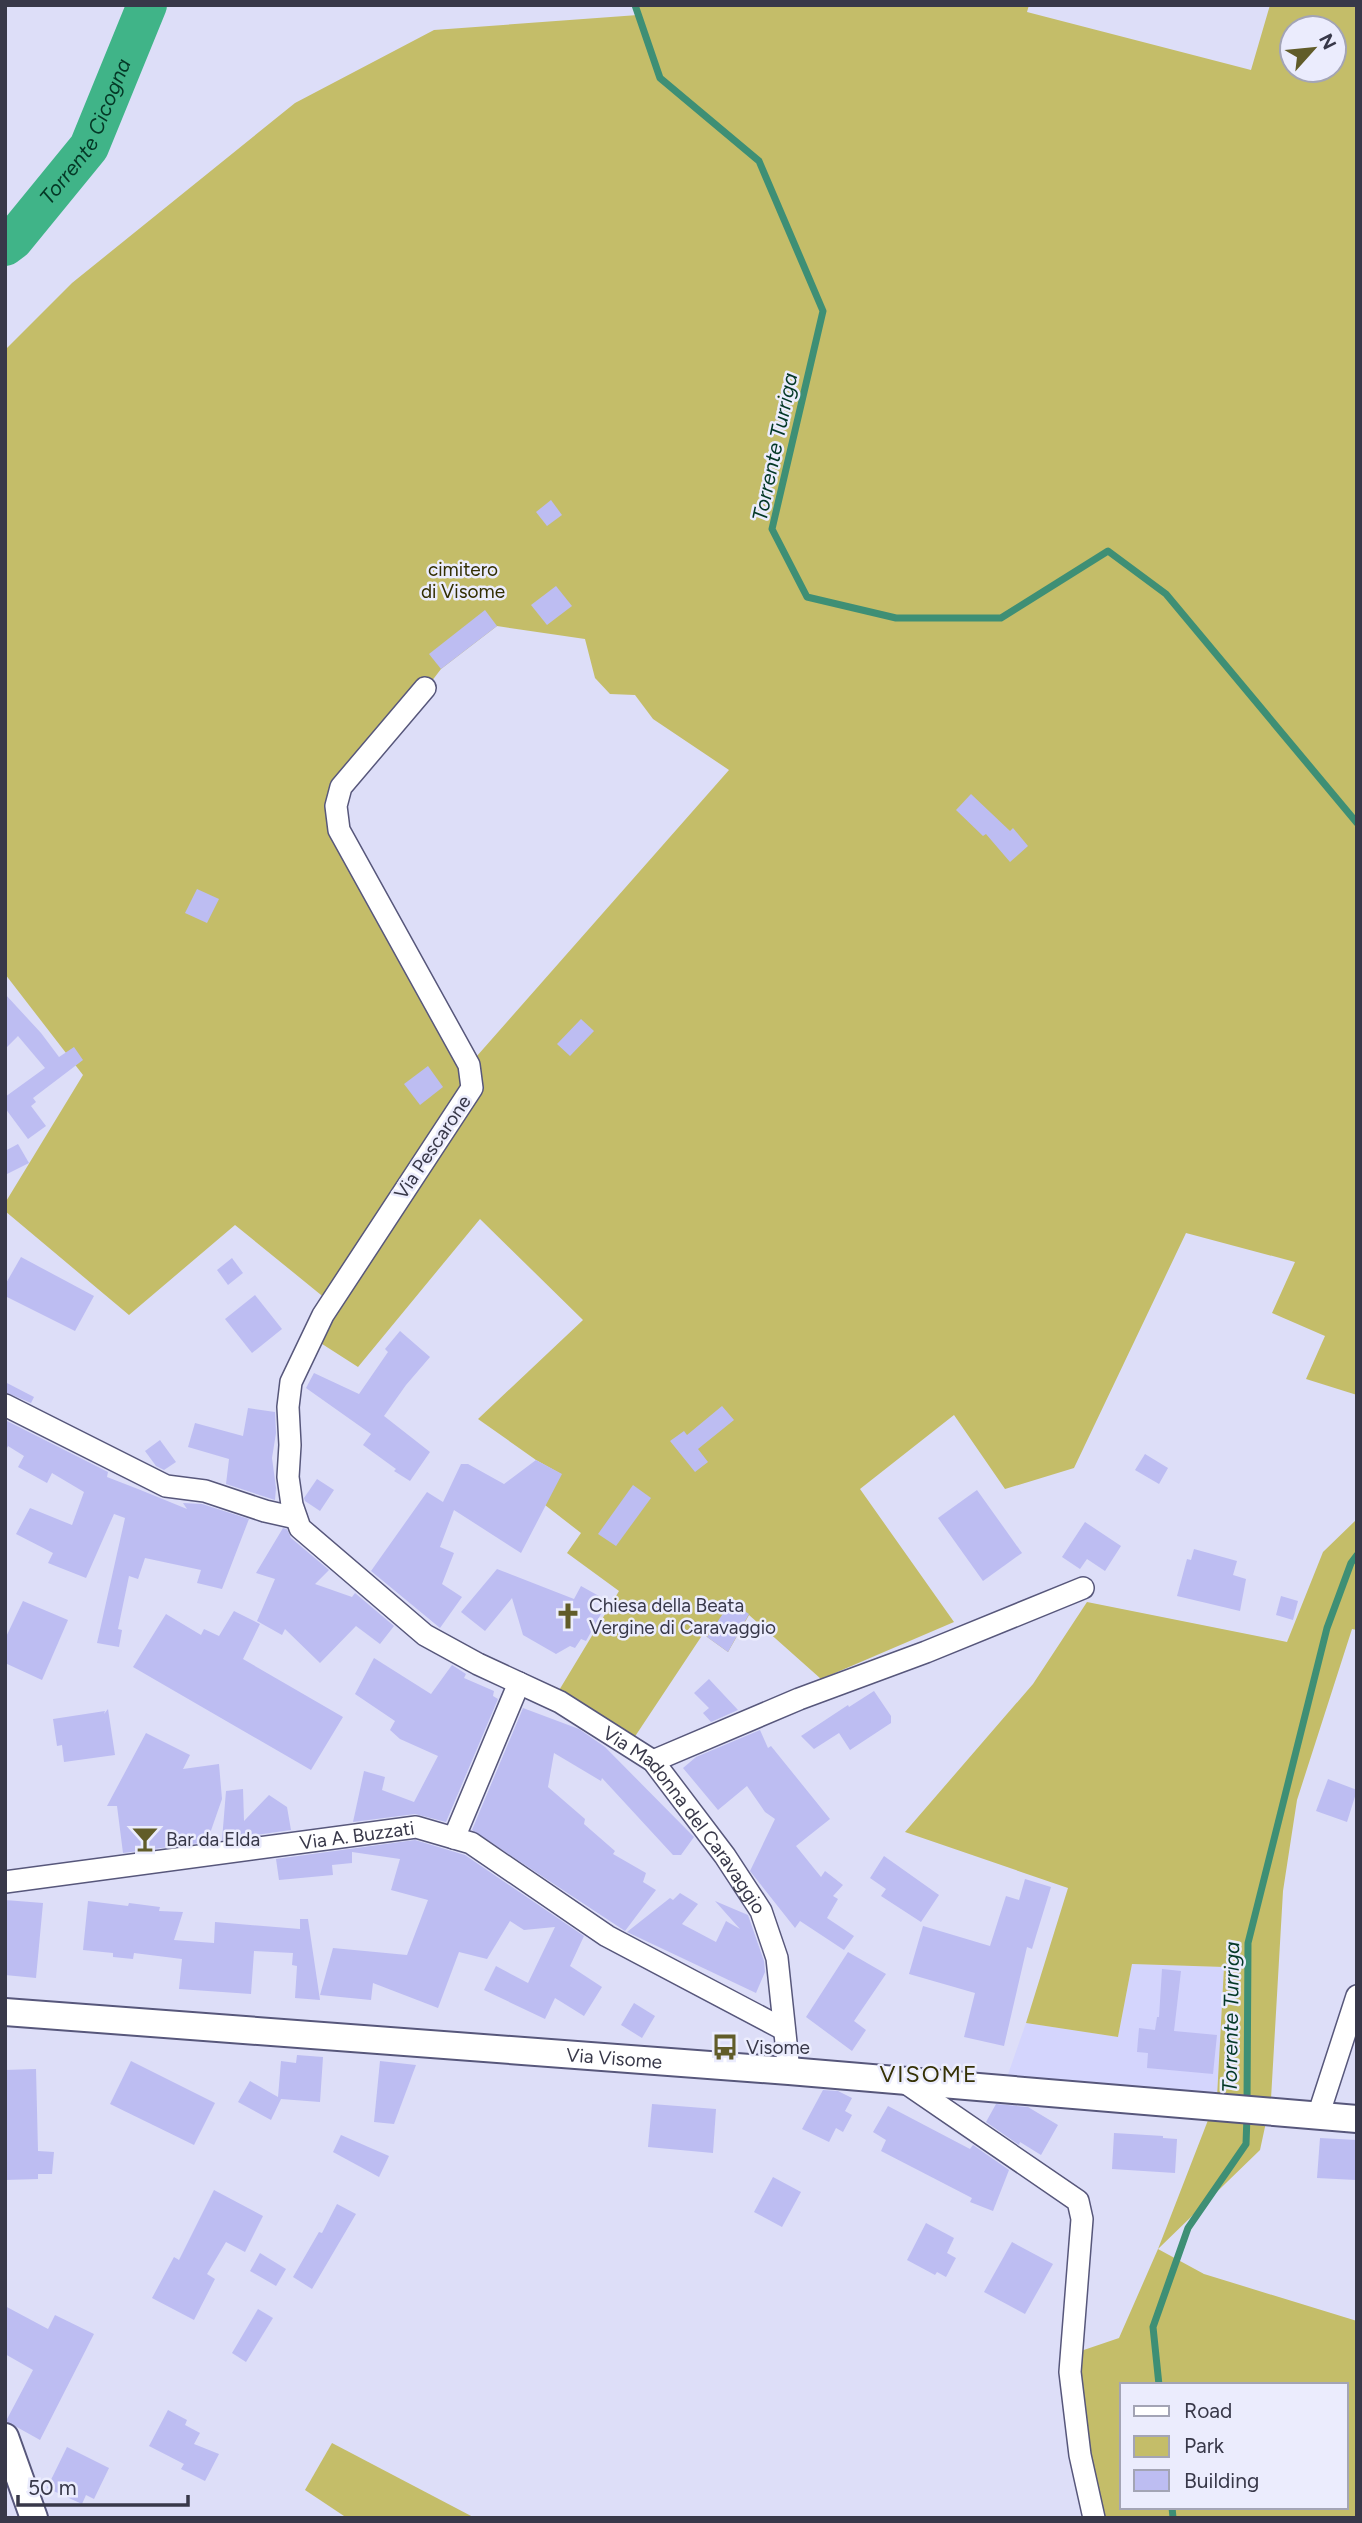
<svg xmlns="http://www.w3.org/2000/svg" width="1362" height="2523" viewBox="0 0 1362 2523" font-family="Figtree,sans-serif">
<rect width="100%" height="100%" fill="#dddef8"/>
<path fill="#d4d5fd" d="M1132,1964L1224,1967L1217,2097L1005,2083L1026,2023L1118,2037Z"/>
<g fill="#c4bd69" fill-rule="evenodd">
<path d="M638,5H1029L1027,12L1251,70L1270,5H1357V1395L1306,1379L1325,1336L1272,1313L1295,1262L1186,1233L1074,1468L1005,1489L954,1415L860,1489L954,1622L821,1679L749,1615L728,1652L703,1634L632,1741L555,1697L619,1591L567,1553L581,1533L545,1505L561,1474L536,1460L478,1419L583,1320L480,1219L358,1367L305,1333L326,1299L235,1225L129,1315L5,1211V1203L83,1075L5,974V350L72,283L295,103L434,30L638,15ZM1292,28H1334V70H1292ZM497,626L585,639L595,678L610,694L635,695L653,719L729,770L469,1065L336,806L441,669Z"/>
<path d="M1357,1519V1630L1352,1629L1297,1800L1283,1891L1271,2099L1260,2150L1158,2249L1204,2274L1357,2321V2518H1095L1072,2354L1119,2338L1158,2249L1217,2097L1224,1967L1132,1964L1118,2037L1026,2023L1068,1888L905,1832L1033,1684L1087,1602L1287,1642L1323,1552ZM1122,2385H1346V2507H1122Z"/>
<path d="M332,2443L475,2518H347L305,2490Z"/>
</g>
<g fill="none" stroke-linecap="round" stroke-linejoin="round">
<g stroke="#3e8f75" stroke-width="7">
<path d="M635,5L660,78L759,161L823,311L772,529L807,597L896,618H1001L1108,551L1166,594L1357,823"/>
<path d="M1247,2104L1248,1943L1327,1628L1351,1563L1357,1555"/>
<path d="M1159,2385L1153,2327L1188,2228L1246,2144L1247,2116"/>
<path d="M1172,2507L1173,2518"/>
</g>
<path stroke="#40b488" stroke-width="40" id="s1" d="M5,246L13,240L89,147L147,5"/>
</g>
<g fill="#bdbdf2">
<path d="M551,500L562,515L547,526L536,512Z"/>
<path d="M556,586L572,606L547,625L531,605Z"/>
<path d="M485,610L497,626L441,669L429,654Z"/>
<path d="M971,794L1010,831L1013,828L1028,846L1010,862L986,834L983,836L956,810Z"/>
<path d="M197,889L219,899L207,923L185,913Z"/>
<path d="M5,994L41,1033L59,1057L74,1047L83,1060L33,1098L36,1102L31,1106L46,1126L28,1139L5,1108V1097L45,1068L18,1036L5,1049Z"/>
<path d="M581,1019L594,1031L570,1056L557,1044Z"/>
<path d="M428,1066L443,1087L420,1105L404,1084Z"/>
<path d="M18,1144L29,1163L5,1175V1151Z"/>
<path d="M21,1257L94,1296L75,1331L5,1296V1285Z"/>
<path d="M232,1258L243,1273L228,1285L217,1270Z"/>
<path d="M255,1295L282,1329L252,1353L225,1319Z"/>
<path d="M400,1331L430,1357L406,1385L384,1416L430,1452L410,1481L394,1471L396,1469L363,1445L371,1434L306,1388L314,1373L359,1394L388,1352L385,1349Z"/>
<path d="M5,1382L34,1397L31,1403L5,1392Z"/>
<path d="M722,1406L734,1420L698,1449L708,1462L695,1472L670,1441L684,1431L687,1435Z"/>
<path d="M248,1408L275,1412L276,1433L272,1458L276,1488L275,1500L226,1484L229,1459L188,1447L195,1423L243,1436Z"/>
<path d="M5,1420L108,1472L107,1477L138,1489L187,1509L183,1503L202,1504L249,1519L222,1589L197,1583L201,1570L145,1558L138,1579L129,1576L118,1629L122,1630L119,1647L97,1643L125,1518L114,1514L86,1578L48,1563L53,1553L16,1534L30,1508L72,1525L84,1492L52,1473L47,1483L18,1467L24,1456L8,1446L5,1452Z"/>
<path d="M160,1440L176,1462L164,1470L156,1466L145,1451Z"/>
<path d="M1145,1454L1168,1468L1159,1484L1135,1470Z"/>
<path d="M536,1460L562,1474L521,1553L454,1510L440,1547L454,1553L442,1584L462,1597L440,1628L371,1571L427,1492L443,1502L461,1464H468L504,1484Z"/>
<path d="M317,1479L334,1490L320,1511L305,1501L304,1498Z"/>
<path d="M633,1485L651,1498L616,1546L598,1534Z"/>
<path d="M977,1490L1022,1553L983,1581L938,1518Z"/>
<path d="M1085,1522L1121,1546L1105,1571L1087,1559L1080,1569L1062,1557Z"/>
<path d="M283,1528L287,1529L291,1538L329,1570L315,1584L352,1597L355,1593L394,1626L380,1644L356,1626L320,1663L285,1629L282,1635L257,1621L275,1579L256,1573Z"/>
<path d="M1194,1549L1237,1561L1233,1575L1246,1579L1240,1611L1177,1596L1187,1559L1191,1560Z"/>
<path d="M497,1569L574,1599L581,1586L599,1596L591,1609L601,1614L586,1641L581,1639L575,1648L570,1646L556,1654L523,1635L512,1598L485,1631L461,1612Z"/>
<path d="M1281,1596L1298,1601L1293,1620L1276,1615Z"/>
<path d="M23,1601L68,1620L42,1680L5,1663V1639Z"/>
<path d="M731,1602L749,1614L728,1652L707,1637Z"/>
<path d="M234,1611L260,1624L243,1659L343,1717L311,1770L133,1667L166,1614L201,1635L204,1629L219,1636Z"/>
<path d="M374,1658L431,1694L452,1665L466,1674L464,1678L494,1691L493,1696L498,1699L446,1822L415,1814L353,1822L364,1771L385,1777L382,1790L414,1802L438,1756L400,1739L390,1730L395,1721L355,1694Z"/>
<path d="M709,1679L738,1710L711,1722L703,1713L709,1708L694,1693Z"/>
<path d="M874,1691L891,1716V1723L850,1750L839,1733L814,1749L801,1736L848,1705L849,1707Z"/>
<path d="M523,1708L579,1729L605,1747L694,1837L681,1855H673L602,1778L601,1781L554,1753L548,1787L585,1819L584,1824L615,1851L613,1854L646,1873L643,1882L656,1890L625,1931L472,1830Z"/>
<path d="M108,1709L115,1755L64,1762L62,1745L57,1746L53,1719L105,1711L104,1714Z"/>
<path d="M760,1730L768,1748L771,1746L830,1819L796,1846L821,1877L825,1871L843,1885L833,1896L838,1899L827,1918L854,1936L844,1950L800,1921L795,1928L750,1871L775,1819L765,1812L747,1786L718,1810L683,1768L696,1757Z"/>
<path d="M146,1733L190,1755L183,1769L219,1764L222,1799L207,1842L123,1853L117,1806H107Z"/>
<path d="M1328,1779L1357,1790L1347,1822L1316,1811Z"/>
<path d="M243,1789L244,1821L269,1795L287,1807L291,1830L222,1840L226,1791Z"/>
<path d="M415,1840L465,1855L584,1936L570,1966L602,1987L584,2016L555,1998L545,2019L484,1990L496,1966L528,1983L555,1927L524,1930L510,1921L487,1959L459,1952L438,2008L373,1983L371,2000L320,1995L333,1948L407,1955L428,1900L391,1890L400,1859L352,1852V1863L332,1865L333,1875L279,1880L276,1859Z"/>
<path d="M884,1856L939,1895L921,1922L881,1896L886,1889L870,1878Z"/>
<path d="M1025,1879L1051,1887L1032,1949L1027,1947L1004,2046L964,2037L975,1993L909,1974L923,1926L990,1946L1006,1896L1019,1900Z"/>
<path d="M680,1893L698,1904L682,1924L716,1942L726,1921L740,1929L715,1901L748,1915L764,1961L765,1972L756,1993L627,1932L670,1898L673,1900Z"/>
<path d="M5,1900L43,1903L36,1978L5,1975Z"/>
<path d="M88,1901L128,1906L129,1903L160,1907L159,1911L183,1912L174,1940L214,1943L215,1922L300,1929V1919H308L320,2000L295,1998L297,1966L292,1965L293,1953L254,1951L251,1994L179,1989L182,1959L134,1953L133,1959L113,1957V1953L83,1950Z"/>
<path d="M848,1952L886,1974L854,2021L866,2030L852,2051L806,2017Z"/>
<path d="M1162,1969L1181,1971L1174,2031L1217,2035L1213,2074L1147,2068L1148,2053L1137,2052L1139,2028L1155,2030L1157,2017H1159Z"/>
<path d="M634,2003L655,2016L642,2038L621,2025Z"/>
<path d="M297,2055L323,2057L320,2102L281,2099L271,2120L238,2102L250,2081L278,2097L281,2061L296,2063Z"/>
<path d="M131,2061L215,2103L194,2145L110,2104Z"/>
<path d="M380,2061L416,2065L394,2124L374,2122Z"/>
<path d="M36,2069L38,2151L54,2152L52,2174H38V2179L5,2180V2070Z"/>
<path d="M823,2090L838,2091L852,2098L845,2111L852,2115L843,2132L836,2128L829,2142L802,2129Z"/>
<path d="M652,2104L716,2109L713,2153L648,2147Z"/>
<path d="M996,2104L1028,2107L1058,2125L1041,2155L1020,2142L1019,2145L986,2122Z"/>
<path d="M888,2106L970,2149L973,2145L1009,2170L993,2211L970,2202L972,2198L881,2151L886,2140L873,2132Z"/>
<path d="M1114,2133L1163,2136V2138L1177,2139L1175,2173L1112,2169Z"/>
<path d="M341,2135L389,2156L379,2177L333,2152Z"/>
<path d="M1320,2138L1357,2140L1356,2180L1317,2178Z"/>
<path d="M773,2177L801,2192L782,2227L754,2212Z"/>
<path d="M214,2190L263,2216L245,2252L226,2242L207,2274L215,2279L194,2320L152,2298L174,2257L179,2260Z"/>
<path d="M337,2204L356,2214L312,2289L293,2277L319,2232L322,2233Z"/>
<path d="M926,2223L954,2238L947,2253L956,2258L946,2277L937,2272L935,2275L907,2260Z"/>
<path d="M1012,2242L1053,2264L1025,2314L984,2292Z"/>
<path d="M260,2253L286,2269L276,2286L250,2271Z"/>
<path d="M5,2306L48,2329L55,2315L94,2334L40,2440L6,2421L33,2370L5,2354Z"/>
<path d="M258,2309L273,2318L246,2362L232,2353Z"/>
<path d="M168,2410L187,2420L185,2425L200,2433L194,2444L219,2454L205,2481L181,2469L184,2464L149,2446Z"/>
<path d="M67,2447L109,2468L94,2499L86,2495L82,2504L47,2488Z"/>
</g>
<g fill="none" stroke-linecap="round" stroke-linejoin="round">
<g stroke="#57577b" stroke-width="24">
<g id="minor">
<path id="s2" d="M425,688L341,787L336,806L339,830L469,1065L472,1088L323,1315L291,1382L288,1407L290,1445L288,1477L292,1505L300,1528L425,1635L478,1664L560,1702L653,1761L725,1856L761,1911L777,1958L789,2071"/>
<path d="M5,1405L166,1486L205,1491L265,1511L296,1518"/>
<path d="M653,1761L799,1699L926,1652L1083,1588"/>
<path d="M454,1838L519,1683"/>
<path id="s3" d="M5,1882L416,1827L471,1843L607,1936L783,2029"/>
<path d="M906,2083L1078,2201L1082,2219L1070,2372L1080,2455L1094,2518"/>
<path d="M1318,2116L1357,1996"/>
</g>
</g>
<g stroke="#57577b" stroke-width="30">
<g id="tertiary">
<path id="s4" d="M5,2012L789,2071L1357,2119"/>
<path d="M5,2437L34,2518"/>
</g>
</g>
<use href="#minor" stroke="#fff" stroke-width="21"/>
<use href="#tertiary" stroke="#fff" stroke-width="26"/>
</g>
<defs>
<g id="church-bare" transform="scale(2.1)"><path d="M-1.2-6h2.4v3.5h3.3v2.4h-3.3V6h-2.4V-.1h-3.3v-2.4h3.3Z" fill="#615c29" stroke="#ebecfd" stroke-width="2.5" paint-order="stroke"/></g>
<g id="bar-bare" transform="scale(2.1)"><path d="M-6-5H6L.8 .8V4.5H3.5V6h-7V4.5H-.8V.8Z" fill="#615c29" stroke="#ebecfd" stroke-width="2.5" paint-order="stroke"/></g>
<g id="bus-bare" transform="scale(2.1)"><path d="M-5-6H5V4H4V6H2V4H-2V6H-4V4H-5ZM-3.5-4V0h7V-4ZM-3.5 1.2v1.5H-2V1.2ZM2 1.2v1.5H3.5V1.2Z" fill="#615c29" stroke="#ebecfd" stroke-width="2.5" paint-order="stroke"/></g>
</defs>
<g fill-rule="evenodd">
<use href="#church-bare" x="568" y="1616"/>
<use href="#bar-bare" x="145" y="1839"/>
<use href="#bus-bare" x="725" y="2047"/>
</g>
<g text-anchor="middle" stroke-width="5" stroke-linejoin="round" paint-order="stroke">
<g font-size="19" fill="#322e01" stroke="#ebecfd">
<text x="463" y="576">cimitero<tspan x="463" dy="22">di Visome</tspan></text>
</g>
<g font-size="19" fill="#383849" stroke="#ebecfd">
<text transform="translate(432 1147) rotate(-56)" y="7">Via Pescarone</text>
<text dy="7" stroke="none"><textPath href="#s2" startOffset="1449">Via Madonna del Caravaggio</textPath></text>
<text dy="7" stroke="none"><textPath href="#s3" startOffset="355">Via A. Buzzati</textPath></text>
<text dy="7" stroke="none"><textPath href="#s4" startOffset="611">Via Visome</textPath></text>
</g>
<g font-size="19" fill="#383849" stroke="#ebecfd" text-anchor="start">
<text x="589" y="1612">Chiesa della Beata<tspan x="589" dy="22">Vergine di Caravaggio</tspan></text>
<text x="166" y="1846">Bar da Elda</text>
<text x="746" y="2054">Visome</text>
</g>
<g font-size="21" font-style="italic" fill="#043826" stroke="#ebecfd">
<text dy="7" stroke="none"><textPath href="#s1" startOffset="142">Torrente Cicogna</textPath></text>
<text transform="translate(775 447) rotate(-78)" y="7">Torrente Turriga</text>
<text transform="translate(1231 2017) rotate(-89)" y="7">Torrente Turriga</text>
</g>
<g font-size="23" letter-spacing="2" fill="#353105" stroke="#ebecfd">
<text x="929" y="2082">VISOME</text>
</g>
</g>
<rect width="1362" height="2523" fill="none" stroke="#383849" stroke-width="14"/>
<rect x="1120" y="2383" width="228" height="126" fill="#ebecfd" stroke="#a3a4b5" stroke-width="2"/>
<rect x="1134" y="2406" width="35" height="10" fill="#ffffff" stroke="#a3a4b5" stroke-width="2"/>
<text x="1184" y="2418" font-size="21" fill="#383849">Road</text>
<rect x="1134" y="2436" width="35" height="21" fill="#c4bd69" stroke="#a3a4b5" stroke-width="2"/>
<text x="1184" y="2453" font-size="21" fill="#383849">Park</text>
<rect x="1134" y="2470" width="35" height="21" fill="#bdbdf2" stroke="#a3a4b5" stroke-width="2"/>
<text x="1184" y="2488" font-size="21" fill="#383849">Building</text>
<g transform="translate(1313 49) rotate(63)"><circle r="33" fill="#ebecfd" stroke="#a3a4b5" stroke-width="2"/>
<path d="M0-5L12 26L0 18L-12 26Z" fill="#615c29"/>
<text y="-10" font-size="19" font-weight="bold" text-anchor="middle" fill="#383849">N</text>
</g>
<path d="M18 2495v10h170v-10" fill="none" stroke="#383849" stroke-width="3.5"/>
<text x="28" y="2495" font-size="21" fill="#383849" stroke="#ebecfd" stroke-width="5" paint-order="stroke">50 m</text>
</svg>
